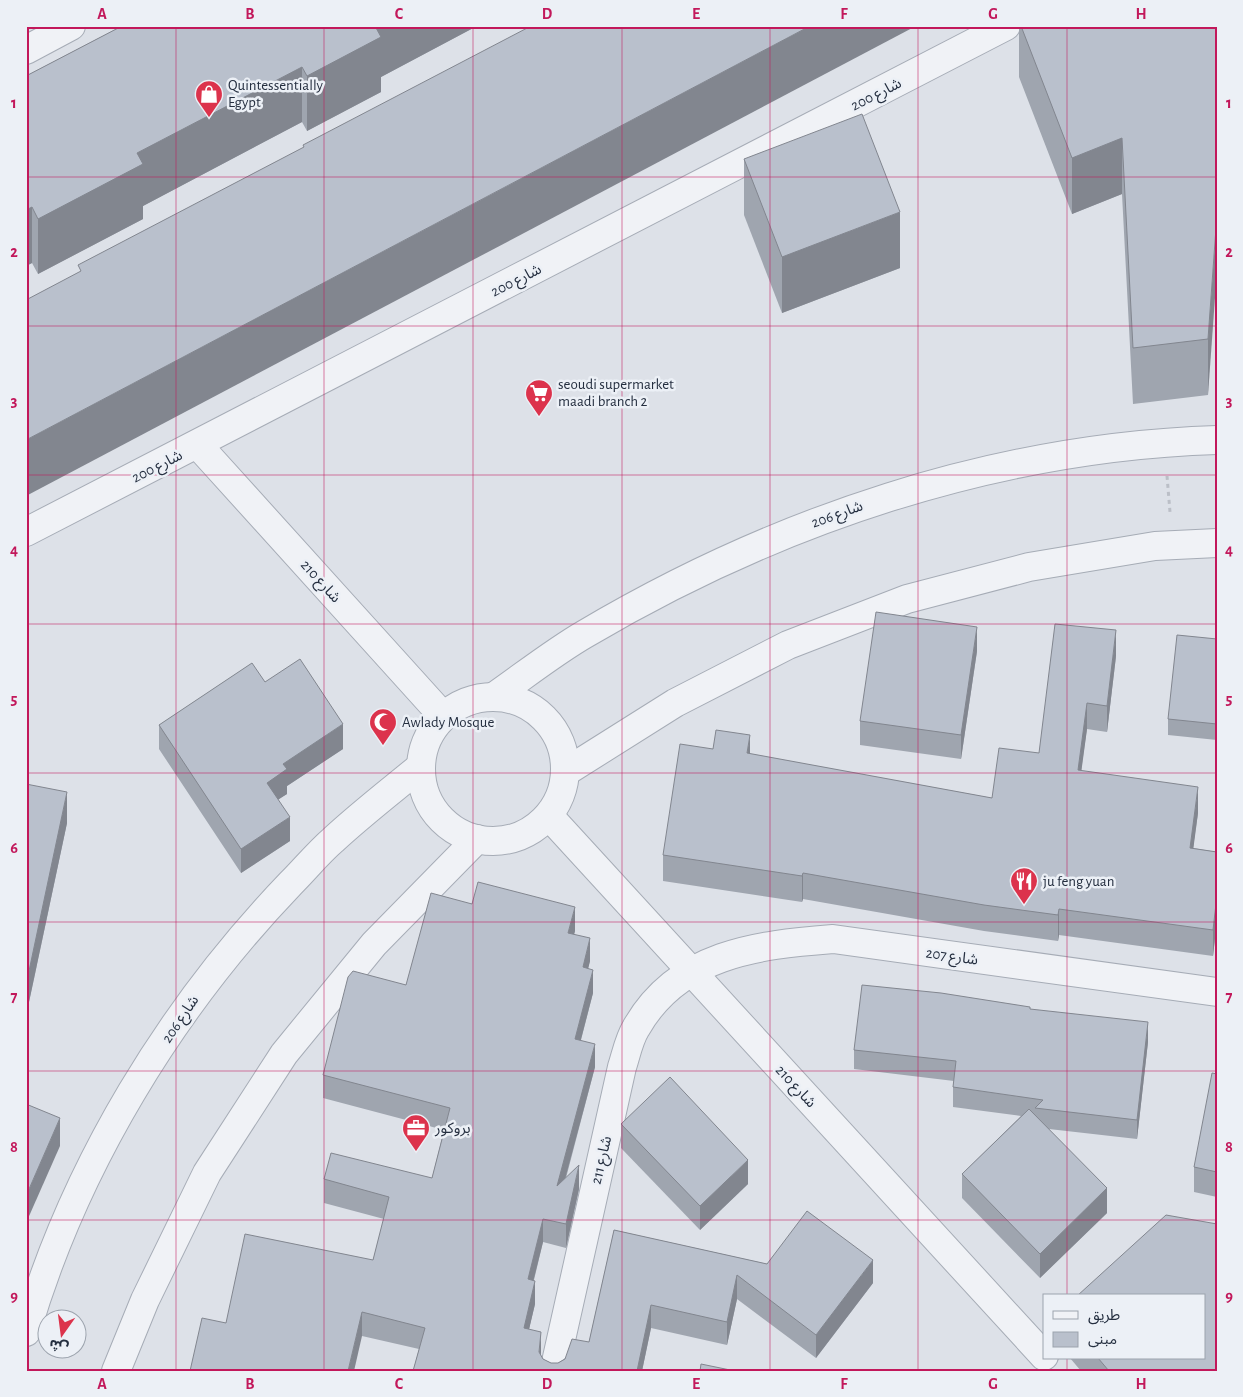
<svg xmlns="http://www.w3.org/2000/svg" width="1243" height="1397" viewBox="0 0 1243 1397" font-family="'Alegreya Sans','Noto Sans Arabic',sans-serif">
<rect width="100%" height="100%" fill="#dde1e8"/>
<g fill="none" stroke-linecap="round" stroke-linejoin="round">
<g stroke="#a6acb6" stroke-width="30">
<g id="minor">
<path d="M26,50L71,26"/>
<path d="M198,445L443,716"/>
<path d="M26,532L1006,26"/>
<path d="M495,696C525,675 554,652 585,634C776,521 994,447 1217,440"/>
<circle cx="493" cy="769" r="72"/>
<path d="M567,771L675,703L788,645L907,599L1029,567L1155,546L1217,543"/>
<path d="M549,816L1044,1356"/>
<path d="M26,1332C75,1165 171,1008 291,883C305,869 318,853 333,840C361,814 391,791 420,767"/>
<path d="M116,1371L145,1300L207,1173L284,1054L374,944L477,839"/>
<path d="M554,1371L622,1067C626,1055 629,1039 636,1028C678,954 756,945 833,939L1217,992"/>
</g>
</g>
<path stroke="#bbbfc7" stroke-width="3" stroke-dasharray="4 4" stroke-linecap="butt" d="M1167,476L1170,512"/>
<use href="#minor" stroke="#f0f2f6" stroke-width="28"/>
</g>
<g fill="#9fa5af">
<path d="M120,26H477L381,77V92L307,131L302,122L143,206V219L38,274L32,263L26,266V76L120,27Z"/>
<path d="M1019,26H1217L1208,395L1133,404L1122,194L1072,214L1019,77Z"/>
<path d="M744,159L900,268L782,313L744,215Z"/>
<path d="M1217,639V740L1168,735V719Z"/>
<path d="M977,651L961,759L860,745V721Z"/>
<path d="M1116,656L1107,732L1087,729L1081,771L1198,813L1193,848L1217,852V921L1213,956L1059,935L1058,941L984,931L803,899L802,902L663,881V855L713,749L750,754L992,798L1039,753Z"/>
<path d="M265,682L343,749L287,786V794L278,799L290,841L241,873L159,749V725Z"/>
<path d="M26,784L67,823L29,1002L26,1001Z"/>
<path d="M575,931L574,934L590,961L588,968L593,993L581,1040L595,1067L566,1178L579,1189L566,1248L543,1242L534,1280L535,1304L529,1329L541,1356L543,1359L551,1363H558L589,1342L614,1230L767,1264L873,1283L816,1358L737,1299L727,1345L651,1328L642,1371H413L419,1349L362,1336L226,1323L373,1260L384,1219L324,1203V1179L432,1178L444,1130L323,1098V1075L406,985Z"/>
<path d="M1030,1009L1148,1042L1137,1139L1049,1129L1107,1213L1040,1278L962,1198V1174L1021,1116L953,1107V1087L954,1081L854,1069V1050Z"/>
<path d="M1217,1074V1197L1194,1192V1167Z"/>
<path d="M621,1124L748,1184L700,1230L621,1148Z"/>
<path d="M1070,1358H1204L1217,1371H1081Z"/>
</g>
<g fill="#82868f">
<path d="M375,26H477L381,77V92L307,131V76Z"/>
<path d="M810,26H916L26,496V440Z"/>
<path d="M302,67V122L143,206V219L38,274V219L137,153Z"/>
<path d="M1122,138V194L1072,214V158Z"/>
<path d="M32,207V263L26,266V210Z"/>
<path d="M900,212V268L782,313V257Z"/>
<path d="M1217,214V270L1208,395V339Z"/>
<path d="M977,627V651L961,759V735Z"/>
<path d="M1116,630V656L1107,732V706Z"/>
<path d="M1087,703V729L1078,796V770Z"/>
<path d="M343,724V749L287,786V794L267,807V783L283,764Z"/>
<path d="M750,735V761L747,753Z"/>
<path d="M1198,787V813L1190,874V848Z"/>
<path d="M67,792V823L29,1002V971Z"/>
<path d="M290,817V841L241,873V849Z"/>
<path d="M803,873V899L802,902V876Z"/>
<path d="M1217,895V921L1213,956V930Z"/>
<path d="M575,907V931L568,956V933Z"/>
<path d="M1059,909V935L1058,941V915Z"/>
<path d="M590,938V961L583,990V967Z"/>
<path d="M593,970V993L575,1062V1039Z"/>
<path d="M1148,1022V1042L1137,1139V1120Z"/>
<path d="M595,1044V1067L557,1209V1186Z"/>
<path d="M60,1118V1146L26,1223V1196Z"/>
<path d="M748,1160V1184L700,1230V1206Z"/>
<path d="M579,1165V1189L566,1248V1224Z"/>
<path d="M1107,1188V1213L1040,1278V1254Z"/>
<path d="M543,1219V1242L528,1302V1279Z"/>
<path d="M873,1260V1283L816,1358V1335Z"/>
<path d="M737,1275V1299L727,1345V1322Z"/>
<path d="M535,1281V1304L524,1351V1328Z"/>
<path d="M651,1305V1328L642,1371H637Z"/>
<path d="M362,1312V1336L354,1371H348Z"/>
<path d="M541,1332V1355L539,1352Z"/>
</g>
<g fill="#b9c0cc" stroke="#82868f">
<path d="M122,26H375L381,37L307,76L302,67L137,153L143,164L38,219L32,207L26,210V76Z"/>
<path d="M531,26H810L26,440V300L81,271L78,265L304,147L303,145Z"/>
<path d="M1021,26H1217V214L1208,339L1133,348L1122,138L1072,158Z"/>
<path d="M862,114L900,212L782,257L744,159Z"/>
<path d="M876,612L977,627L961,735L860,721Z"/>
<path d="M1055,624L1116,630L1107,706L1087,703L1078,770L1198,787L1190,848L1217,852V895L1213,930L1059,909L1058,915L984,905L803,873L802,876L663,855L680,744L713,749L716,730L750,735L747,753L992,798L999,748L1039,753Z"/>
<path d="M1177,635L1217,639V724L1168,719Z"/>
<path d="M300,659L343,724L283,764L287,769L267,783L290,817L241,849L159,725L252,663L265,682Z"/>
<path d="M26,784L67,792L29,971L26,970Z"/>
<path d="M478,882L575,907L568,933L590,938L583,967L593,970L575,1039L595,1044L557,1186L579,1165L566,1224L543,1219L528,1279L535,1281L524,1328L541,1332L539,1352L543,1359L551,1363H558L565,1359L572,1339L589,1342L614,1230L767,1264L807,1211L873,1260L816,1335L737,1275L727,1322L651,1305L637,1371H413L425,1328L362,1312L348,1371H190L202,1318L226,1323L245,1234L373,1260L389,1197L324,1179L331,1153L432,1178L450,1108L323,1075L348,977L353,971L406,985L431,893L472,904Z"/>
<path d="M862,985L941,993L1030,1007V1009L1148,1022L1137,1120L1035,1108L1043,1100L953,1087L956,1061L854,1050Z"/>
<path d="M1212,1073L1217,1074V1172L1194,1167Z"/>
<path d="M670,1077L748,1160L700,1206L621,1124Z"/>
<path d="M26,1104L60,1118L26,1196Z"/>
<path d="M1029,1109L1107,1188L1040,1254L962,1174Z"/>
<path d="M1166,1215L1217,1224V1371H1109L1098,1358H1204V1296H1077Z"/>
<path d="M701,1364L735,1371H700Z"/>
</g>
<path fill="none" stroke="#c2185b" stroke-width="1" stroke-opacity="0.55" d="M176,26V1371M324,26V1371M473,26V1371M622,26V1371M770,26V1371M918,26V1371M1067,26V1296M26,177H1217M26,326H1217M26,475H1217M26,624H1217M26,773H1217M26,922H1217M26,1071H1217M26,1220H1217M1067,1358V1371"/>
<defs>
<g id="shop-pin" transform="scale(1.4375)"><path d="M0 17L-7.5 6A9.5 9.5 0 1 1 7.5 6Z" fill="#dc334c" stroke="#ecf0f6"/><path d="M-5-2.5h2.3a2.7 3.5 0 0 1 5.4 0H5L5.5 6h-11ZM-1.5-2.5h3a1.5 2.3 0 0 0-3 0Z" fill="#fff"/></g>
<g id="supermarket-pin" transform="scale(1.4375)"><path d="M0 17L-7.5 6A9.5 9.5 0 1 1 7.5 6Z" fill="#dc334c" stroke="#ecf0f6"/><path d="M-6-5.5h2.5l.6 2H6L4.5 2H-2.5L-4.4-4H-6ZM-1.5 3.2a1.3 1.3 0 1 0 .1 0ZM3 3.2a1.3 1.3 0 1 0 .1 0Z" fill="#fff"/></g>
<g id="mosque-pin" transform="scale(1.4375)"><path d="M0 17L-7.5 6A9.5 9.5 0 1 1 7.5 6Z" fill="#dc334c" stroke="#ecf0f6"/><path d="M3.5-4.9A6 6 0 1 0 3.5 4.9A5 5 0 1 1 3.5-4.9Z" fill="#fff"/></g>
<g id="restaurant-pin" transform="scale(1.4375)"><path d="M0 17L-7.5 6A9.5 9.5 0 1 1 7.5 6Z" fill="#dc334c" stroke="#ecf0f6"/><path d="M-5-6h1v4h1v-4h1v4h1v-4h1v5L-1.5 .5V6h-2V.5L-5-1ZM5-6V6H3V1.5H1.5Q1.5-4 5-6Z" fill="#fff"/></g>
<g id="office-pin" transform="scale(1.4375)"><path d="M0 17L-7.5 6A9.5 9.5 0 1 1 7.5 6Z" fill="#dc334c" stroke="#ecf0f6"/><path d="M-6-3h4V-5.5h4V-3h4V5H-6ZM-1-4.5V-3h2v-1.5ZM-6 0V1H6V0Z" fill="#fff"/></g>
</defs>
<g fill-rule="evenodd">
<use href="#shop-pin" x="209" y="94"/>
<use href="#supermarket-pin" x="539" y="393"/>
<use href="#mosque-pin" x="383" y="722"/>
<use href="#restaurant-pin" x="1024" y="881"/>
<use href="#office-pin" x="416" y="1128"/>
</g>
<g text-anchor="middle" stroke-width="5" stroke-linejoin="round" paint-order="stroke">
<g font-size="15" fill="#252f40" stroke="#ecf0f6" text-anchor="start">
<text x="228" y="90">Quintessentially<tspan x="228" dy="17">Egypt</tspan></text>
<text x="558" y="389">seoudi supermarket<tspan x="558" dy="17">maadi branch 2</tspan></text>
<text x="402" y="727">Awlady Mosque</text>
<text x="1043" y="886">ju feng yuan</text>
<text x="435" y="1133">بروكور</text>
</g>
<g font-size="15" fill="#252f40" stroke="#ecf0f6">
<text transform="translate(876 94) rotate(-27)" y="5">شارع 200</text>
<text transform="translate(516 280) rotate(-27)" y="5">شارع 200</text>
<text transform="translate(157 466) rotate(-27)" y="5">شارع 200</text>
<text transform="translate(837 514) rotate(-20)" y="5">شارع 206</text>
<text transform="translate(321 581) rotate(48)" y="5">شارع 210</text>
<text transform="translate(952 956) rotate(8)" y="5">شارع 207</text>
<text transform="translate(180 1019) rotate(-56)" y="5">شارع 206</text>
<text transform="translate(796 1086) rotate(47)" y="5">شارع 210</text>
<text transform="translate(601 1160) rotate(-77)" y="5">شارع 211</text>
</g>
</g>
<rect width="1243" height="1397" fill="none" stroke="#ecf0f6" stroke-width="55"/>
<rect x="1043" y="1294" width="162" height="65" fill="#ecf0f6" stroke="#9ca3ad"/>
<rect x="1053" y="1311" width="25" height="8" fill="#f0f2f6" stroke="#9ca3ad"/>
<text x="1088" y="1320" font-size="15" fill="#252f40">طريق</text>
<rect x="1053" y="1332" width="25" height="15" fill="#b9c0cc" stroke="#9ca3ad"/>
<text x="1088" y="1344" font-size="15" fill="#252f40">مبنى</text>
<g transform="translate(62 1334) rotate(194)"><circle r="24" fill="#ecf0f6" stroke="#9ca3ad"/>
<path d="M0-4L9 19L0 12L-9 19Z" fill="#dc334c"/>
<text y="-8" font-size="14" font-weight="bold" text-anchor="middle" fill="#252f40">ش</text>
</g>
<rect x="28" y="28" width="1188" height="1342" fill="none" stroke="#c2185b" stroke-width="2"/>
<g font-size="16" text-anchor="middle" font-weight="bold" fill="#c2185b">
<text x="102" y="19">A</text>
<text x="250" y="19">B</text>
<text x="399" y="19">C</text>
<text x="547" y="19">D</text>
<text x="696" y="19">E</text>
<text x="844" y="19">F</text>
<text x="993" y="19">G</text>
<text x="1141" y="19">H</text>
<text x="14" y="108">1</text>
<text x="1229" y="108">1</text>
<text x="14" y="257">2</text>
<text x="1229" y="257">2</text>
<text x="14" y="406">3</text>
<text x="1229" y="406">3</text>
<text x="14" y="555">4</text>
<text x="1229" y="555">4</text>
<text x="14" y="704">5</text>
<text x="1229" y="704">5</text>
<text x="14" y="853">6</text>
<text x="1229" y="853">6</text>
<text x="14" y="1002">7</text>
<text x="1229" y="1002">7</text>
<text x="14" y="1152">8</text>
<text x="1229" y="1152">8</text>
<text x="14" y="1301">9</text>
<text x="1229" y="1301">9</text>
<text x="102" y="1389">A</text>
<text x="250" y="1389">B</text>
<text x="399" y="1389">C</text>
<text x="547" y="1389">D</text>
<text x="696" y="1389">E</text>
<text x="844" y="1389">F</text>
<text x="993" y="1389">G</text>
<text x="1141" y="1389">H</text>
</g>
</svg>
